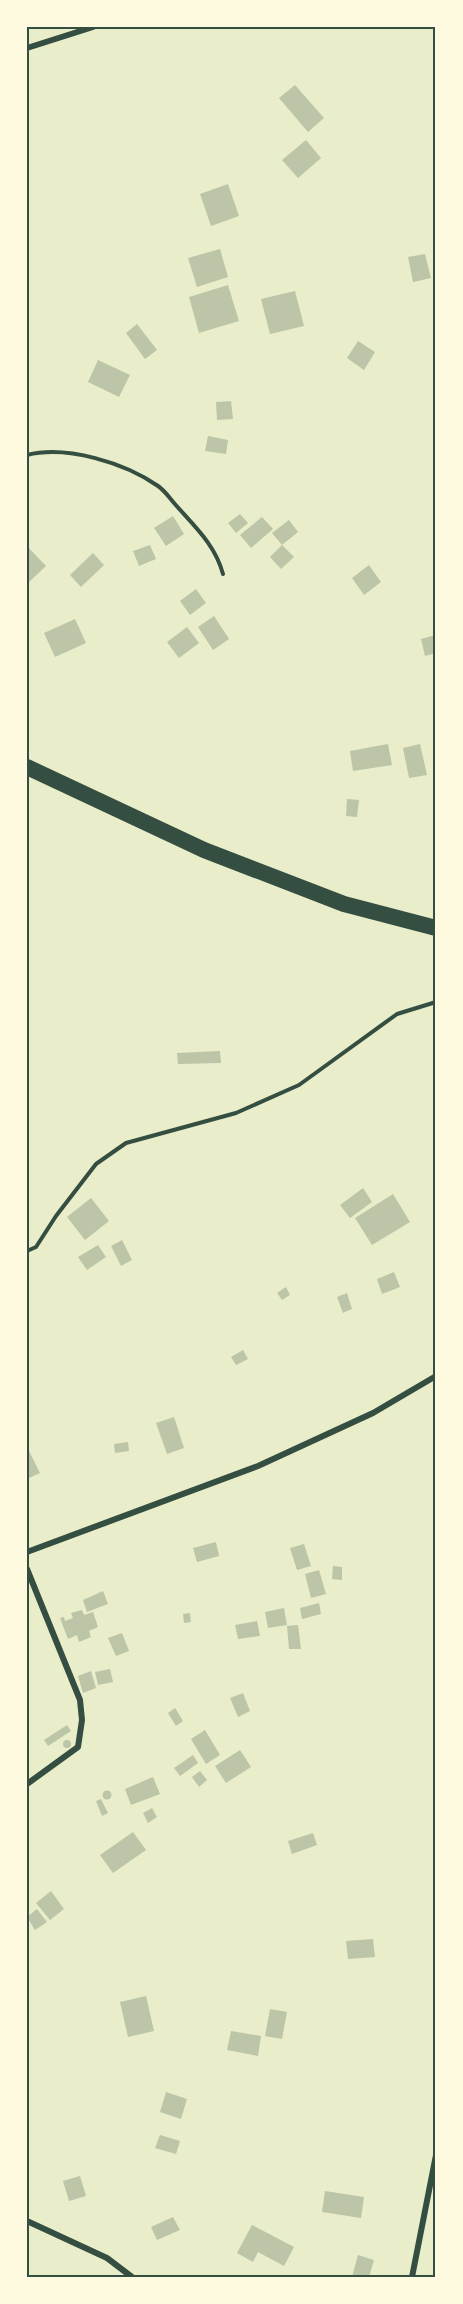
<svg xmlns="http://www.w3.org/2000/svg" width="463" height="2304" viewBox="0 0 463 2304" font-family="'Fira Sans Condensed',sans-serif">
<rect width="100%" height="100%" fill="#e9edc9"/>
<g fill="#bcc5a7">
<path d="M295,85L324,118L308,132L279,98Z"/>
<path d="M306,140L321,158L298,178L282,160Z"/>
<path d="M228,184L239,216L211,226L200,194Z"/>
<path d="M220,249L228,277L197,287L188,258Z"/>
<path d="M425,254L431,278L413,282L408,257Z"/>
<path d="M228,285L239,321L199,333L189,297Z"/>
<path d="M295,291L304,326L270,334L261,299Z"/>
<path d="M137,324L157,350L145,359L126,333Z"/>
<path d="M358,341L375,352L364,370L347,358Z"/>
<path d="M98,360L130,375L119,397L88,382Z"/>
<path d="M231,401L233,419L217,420L216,402Z"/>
<path d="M208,436L228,440L226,454L205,451Z"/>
<path d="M240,514L248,523L236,533L228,523Z"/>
<path d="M173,516L184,534L166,546L154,528Z"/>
<path d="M262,517L273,529L251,548L240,535Z"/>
<path d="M289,520L298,532L282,545L272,533Z"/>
<path d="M150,545L156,559L139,566L133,551Z"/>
<path d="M282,545L294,557L281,569L270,557Z"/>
<path d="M27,546L46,566L27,584Z"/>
<path d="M93,553L104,565L81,587L70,575Z"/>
<path d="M369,565L381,582L364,595L352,578Z"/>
<path d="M196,589L206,603L190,615L180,601Z"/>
<path d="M214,616L229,639L213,650L198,627Z"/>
<path d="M75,619L86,643L55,657L44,633Z"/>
<path d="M187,627L199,643L179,658L167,642Z"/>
<path d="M436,635V653L425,656L421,639Z"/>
<path d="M388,744L392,765L353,771L350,751Z"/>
<path d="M420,744L427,775L409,778L403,748Z"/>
<path d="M347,799L359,800L357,817L346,816Z"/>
<path d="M220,1051L221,1063L178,1064L177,1053Z"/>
<path d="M363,1188L372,1202L350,1218L340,1205Z"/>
<path d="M393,1194L410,1222L372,1245L355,1218Z"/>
<path d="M91,1198L109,1221L85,1240L67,1217Z"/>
<path d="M122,1240L132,1260L121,1266L111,1246Z"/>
<path d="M98,1245L106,1257L87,1270L78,1257Z"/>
<path d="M394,1272L400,1287L382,1294L377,1279Z"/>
<path d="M286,1287L290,1295L282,1300L277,1293Z"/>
<path d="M347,1293L352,1309L343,1313L337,1297Z"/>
<path d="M243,1350L248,1359L236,1365L231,1357Z"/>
<path d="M174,1417L184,1448L167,1454L156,1423Z"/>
<path d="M128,1442L129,1451L115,1453L114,1444Z"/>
<path d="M27,1447L40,1473L27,1479Z"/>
<path d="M216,1542L219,1556L197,1562L193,1548Z"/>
<path d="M304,1544L311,1566L297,1570L290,1548Z"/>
<path d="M333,1566L342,1567V1580L332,1579Z"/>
<path d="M319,1570L326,1594L311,1598L305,1574Z"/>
<path d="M103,1591L108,1604L87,1612L83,1600Z"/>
<path d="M319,1603L321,1614L302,1619L300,1608Z"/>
<path d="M284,1608L287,1625L268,1628L265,1612Z"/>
<path d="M82,1610L84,1615L93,1612L98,1627L89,1631L91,1637L79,1642L77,1635L68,1639L60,1618L64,1617L65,1621L73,1618L71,1613Z"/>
<path d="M190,1613L191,1622L184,1623L183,1614Z"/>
<path d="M257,1621L260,1636L238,1639L235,1625Z"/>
<path d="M298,1625L301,1649H289L287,1626Z"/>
<path d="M122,1633L129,1651L116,1656L108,1638Z"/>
<path d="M110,1669L113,1682L98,1685L95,1672Z"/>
<path d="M91,1671L96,1688L83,1693L78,1676Z"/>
<path d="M243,1693L250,1711L238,1717L230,1698Z"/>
<path d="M175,1708L183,1721L176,1726L168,1713Z"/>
<path d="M67,1725L71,1731L48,1746L44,1740Z"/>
<path d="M205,1730L220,1755L206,1764L191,1739Z"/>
<circle cx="67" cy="1744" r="4"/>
<path d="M240,1750L251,1767L226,1783L215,1766Z"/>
<path d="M193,1755L198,1763L180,1776L174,1768Z"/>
<path d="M200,1771L207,1780L199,1787L192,1777Z"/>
<path d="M153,1777L160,1794L131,1805L125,1789Z"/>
<circle cx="107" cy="1795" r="4.5"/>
<path d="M101,1799L108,1813L102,1816L96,1801Z"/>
<path d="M152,1808L157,1817L148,1823L143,1813Z"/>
<path d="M133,1832L146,1850L113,1873L100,1855Z"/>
<path d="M313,1833L317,1845L292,1854L288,1841Z"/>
<path d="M51,1891L64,1909L50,1920L36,1903Z"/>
<path d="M37,1909L47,1922L35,1930L27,1917Z"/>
<path d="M373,1939L375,1957L348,1959L346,1941Z"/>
<path d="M146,1996L154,2031L128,2037L120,2002Z"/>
<path d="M270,2009L287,2012L282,2039L265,2036Z"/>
<path d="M231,2031L261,2036L258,2056L227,2050Z"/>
<path d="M166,2092L187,2099L181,2119L160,2112Z"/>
<path d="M160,2135L180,2141L176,2154L155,2148Z"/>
<path d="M80,2176L86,2196L69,2201L63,2181Z"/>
<path d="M325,2191L364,2197L361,2218L322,2212Z"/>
<path d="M173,2217L180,2230L157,2240L151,2227Z"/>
<path d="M252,2225L294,2247L284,2266L258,2252L253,2262L237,2253Z"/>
<path d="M358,2255L374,2260L369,2277H352Z"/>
</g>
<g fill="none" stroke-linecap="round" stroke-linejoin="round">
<g stroke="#344e41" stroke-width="4">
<path d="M27,455C67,445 125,463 158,486C164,490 169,497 174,503C194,526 215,544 223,574"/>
<path d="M27,1251L36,1247L56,1216L96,1164L126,1143L236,1113L299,1085L397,1014L436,1002"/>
</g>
<g stroke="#344e41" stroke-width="6">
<path d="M27,48L93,27"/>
<path d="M27,1552L258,1466L373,1413L436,1376"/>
<path d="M27,1569L80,1700L82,1720L78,1747L27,1784"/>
<path d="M27,2221L107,2258L132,2277"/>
<path d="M412,2277L436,2155"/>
</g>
<path stroke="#344e41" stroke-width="16" d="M27,767L204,850L344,904L436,928"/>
</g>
<rect width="463" height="2304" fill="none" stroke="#fefae0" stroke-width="57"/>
<rect x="28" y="28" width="406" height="2248" fill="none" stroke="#344e41" stroke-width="2"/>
</svg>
